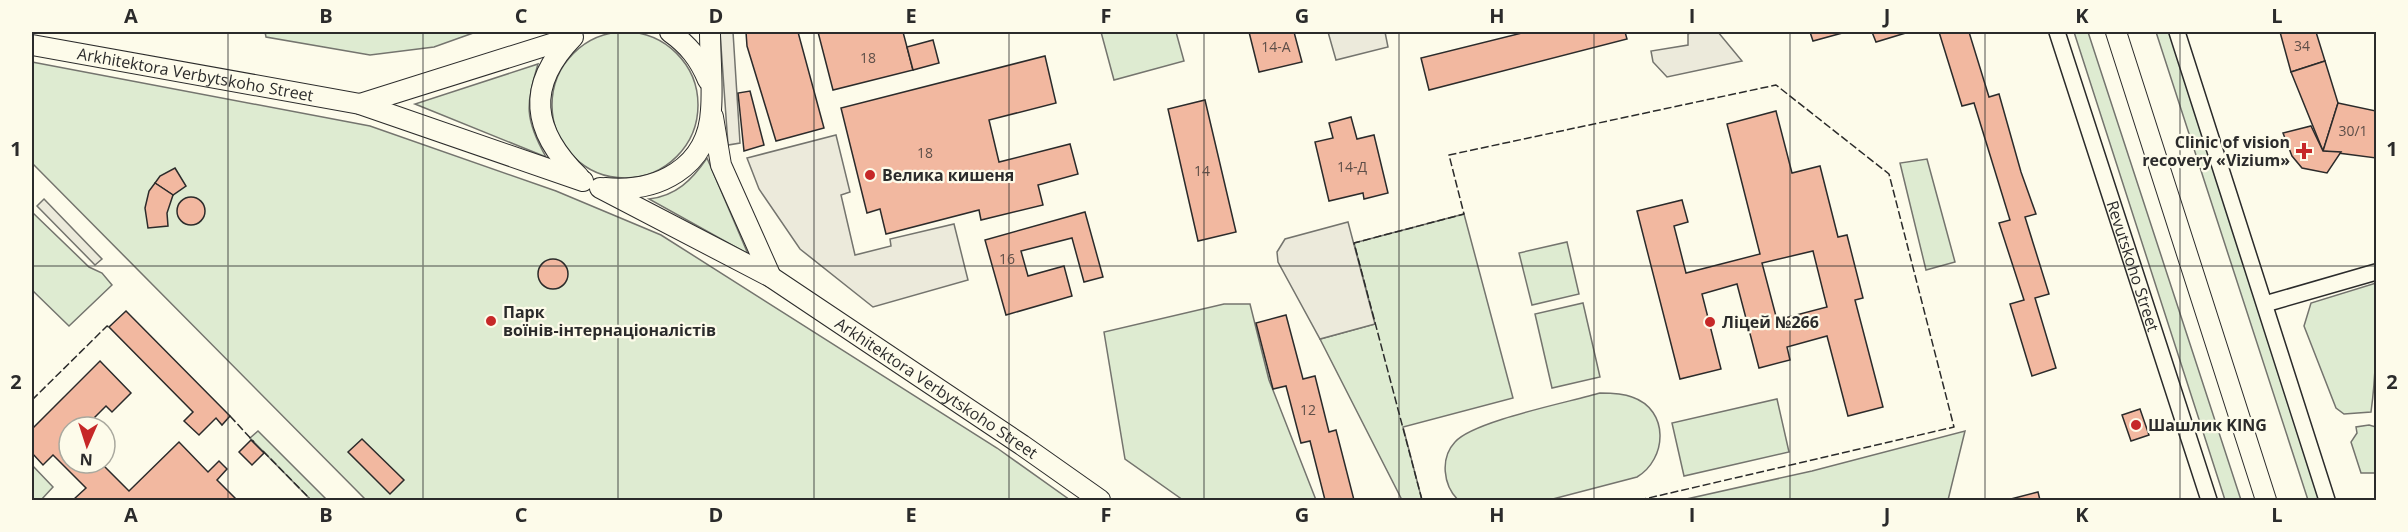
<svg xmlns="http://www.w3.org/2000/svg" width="2408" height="532" viewBox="0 0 2408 532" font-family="'Open Sans',sans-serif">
<rect width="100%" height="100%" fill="#fdfbea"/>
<g fill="#deebd1" stroke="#74746e" stroke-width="1.5">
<circle cx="625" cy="105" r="73"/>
<path d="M265,32H476L434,47L370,55L266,37Z"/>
<path d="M1101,32H1176L1184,61L1114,80Z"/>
<path d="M2074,32H2088L2241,500H2225Z"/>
<path d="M2156,32H2170L2321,500H2308Z"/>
<path d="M32,62L370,126L556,191L661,235L997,448L1070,500H366L32,163Z"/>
<path d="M538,64C526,105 524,118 546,157L415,104Z"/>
<path d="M707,158L748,254L649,199C676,196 692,180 707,158Z"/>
<path d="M1927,159L1955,262L1926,270L1900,163Z"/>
<path d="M32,212L89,267L102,273L112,285L69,326L32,290Z"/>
<path d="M1464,214L1513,398L1403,427L1422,500H1402L1320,339L1375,324L1354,243Z"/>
<path d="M1567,242L1579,294L1532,305L1519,253Z"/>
<path d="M2376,283C2377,327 2377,369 2371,412L2344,414L2336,408L2304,326L2311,303Z"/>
<path d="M1583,303L1600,377L1552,388L1535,314Z"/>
<path d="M1224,304H1250L1269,380L1316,500H1183L1125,459L1104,332Z"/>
<path d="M1600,393C1611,393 1622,393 1632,397C1670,410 1667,459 1637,477L1549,500H1458C1443,485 1440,458 1455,442C1473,421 1570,402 1600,393Z"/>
<path d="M1777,399L1789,452L1684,476L1672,423Z"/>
<path d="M2369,425L2376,427V473H2361L2351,442L2357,433L2356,427Z"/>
<path d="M258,431L327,500H311L250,438Z"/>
<path d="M1965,431L1948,500H1682L1812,471Z"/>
<path d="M32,465L53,487L41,500H32Z"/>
</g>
<g fill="#eceadb" stroke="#74746e" stroke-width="1.5">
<path d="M720,32H733L740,143L728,145Z"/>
<path d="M1328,32H1385L1388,47L1336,60Z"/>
<path d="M1692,32H1718L1742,61L1667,77L1653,62L1651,51L1688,45V34Z"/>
<path d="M836,135L850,192L841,195L855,255L891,246L890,239L954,224L968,280L873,307L800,249L759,189L747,158Z"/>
<path d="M44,199L102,259L95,265L37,206Z"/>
<path d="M1348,222L1375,324L1320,339L1278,262L1277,252L1285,239Z"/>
</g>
<g fill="#f2b8a0" stroke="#2b2b2b" stroke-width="1.5" fill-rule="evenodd">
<path d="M746,32H798L824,128L776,141L747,46Z"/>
<path d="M818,32H903L913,70L833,90Z"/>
<path d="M1249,32H1294L1302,62L1259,72Z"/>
<path d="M1526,32H1625L1627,39L1429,90L1421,58Z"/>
<path d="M1810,32H1846L1813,41Z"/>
<path d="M1872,32H1909L1876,42Z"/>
<path d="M1939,32H1969L1989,97L1999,94L2021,172L2036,214L2025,217L2049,294L2035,298L2056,368L2032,376L2010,304L2024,300L1999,223L2010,220L1974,103L1962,106Z"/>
<path d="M2280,32H2316L2325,61L2291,72Z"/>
<path d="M933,40L939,63L913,70L907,47Z"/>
<path d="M1045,56L1056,103L989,120L999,162L1070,144L1078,174L1038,185L1043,205L981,220L979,210L886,234L880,209L867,213L841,108Z"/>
<path d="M2325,61L2338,103L2323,151L2291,72Z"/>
<path d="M750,91L764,145L744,151L738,93Z"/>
<path d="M1205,100L1236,232L1198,241L1168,109Z"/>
<path d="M2338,103L2376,111V158L2323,151Z"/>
<path d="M1776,111L1792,173L1820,166L1838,237L1847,235L1863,298L1855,300L1883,407L1848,416L1827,336L1787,347L1790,360L1759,368L1737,284L1702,294L1721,369L1680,379L1637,211L1682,200L1688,222L1674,226L1686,273L1760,254L1727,124ZM1813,251L1827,307L1777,320L1762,263Z"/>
<path d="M1351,117L1357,139L1374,135L1388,193L1364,199L1363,193L1329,201L1315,142L1333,138L1329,123Z"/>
<path d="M2311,126L2323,151L2341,152L2327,173L2302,168L2292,156L2283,133Z"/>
<path d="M175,168L186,186L173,195L155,183L160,176Z"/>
<path d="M155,183L173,195L167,213L168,226L148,228L145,208L149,191Z"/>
<circle cx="191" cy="211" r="14"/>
<path d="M1085,212L1103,277L1084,282L1072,238L1021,251L1028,276L1064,266L1072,296L1006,315L985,240Z"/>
<circle cx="553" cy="274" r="15"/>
<path d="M126,311L230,416L222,425L216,418L199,435L184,421L193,412L109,327Z"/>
<path d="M1286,315L1303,379L1315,376L1329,432L1336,430L1354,500H1325L1310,441L1301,443L1286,386L1273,389L1256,323Z"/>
<path d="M100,361L131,393L112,412L106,406L85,427H69V463H101L129,491L179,442L208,472L219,461L227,469L217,480L235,498L233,500H73L86,488L53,455L43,465L32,453V429Z"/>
<path d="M2140,409L2149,435L2131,441L2122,415Z"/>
<path d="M362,439L404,480L390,494L348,452Z"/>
<path d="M251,440L264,453L252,465L239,452Z"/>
<path d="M2038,492L2040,500H2007Z"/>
</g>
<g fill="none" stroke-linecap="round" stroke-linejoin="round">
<g stroke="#2b2b2b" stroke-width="18">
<g id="minor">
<path id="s1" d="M2057,32L2209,500"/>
<path d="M2177,32L2327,500"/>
<path d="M2265,304L2376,272"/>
</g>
</g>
<g stroke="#2b2b2b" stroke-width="22">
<g id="tertiary">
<path d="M670,32C688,45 699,58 708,80"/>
<path d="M2116,32L2266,500"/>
<path d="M573,37C525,86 532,131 579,177"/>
<path id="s2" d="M32,45L360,104L583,181"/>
<path d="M360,104L570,38"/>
<path d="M713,117L721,165L771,277"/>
<path id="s3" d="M600,188L771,277L1022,445L1100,500"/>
<path d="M605,188C657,193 708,168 711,110C713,85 710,57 710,32"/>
</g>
</g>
<use href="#minor" stroke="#fdfbea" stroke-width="15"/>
<use href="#tertiary" stroke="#fdfbea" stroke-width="20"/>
<g stroke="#2b2b2b" stroke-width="1.5" stroke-dasharray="8 3" stroke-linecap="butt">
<path d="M32,400L107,326L109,327"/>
<path d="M230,416L254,442"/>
<path d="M263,451L311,500"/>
<path d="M1422,500L1354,243L1464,214L1449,155L1776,85L1889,174L1954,427L1640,500"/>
</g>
</g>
<path fill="none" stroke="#2b2b2b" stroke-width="1.5" stroke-opacity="0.55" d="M228,32V500M423,32V500M618,32V500M814,32V500M1009,32V500M1204,32V500M1399,32V500M1594,32V500M1790,32V500M1985,32V500M2180,32V500M32,266H2376"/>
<g fill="#c62828" stroke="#fdfbea" stroke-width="2">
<path d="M2301 142h6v6h6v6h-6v6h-6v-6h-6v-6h6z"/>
<circle cx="870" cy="175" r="6"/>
<circle cx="491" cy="321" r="6"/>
<circle cx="1710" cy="322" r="6"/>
<circle cx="2136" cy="425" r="6"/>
</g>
<g text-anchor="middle" stroke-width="4.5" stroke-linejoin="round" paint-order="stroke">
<g font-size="14" fill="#5d4e48">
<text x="2302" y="51">34</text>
<text x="1276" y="52">14-А</text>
<text x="868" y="63">18</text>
<text x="2353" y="136">30/1</text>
<text x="925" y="158">18</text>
<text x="1352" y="172">14-Д</text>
<text x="1202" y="176">14</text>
<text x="1007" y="264">16</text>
<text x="1308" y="415">12</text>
</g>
<g font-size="16" fill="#2b2b2b" stroke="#fdfbea">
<text dy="6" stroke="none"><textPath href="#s2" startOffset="166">Arkhitektora Verbytskoho Street</textPath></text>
<text dy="6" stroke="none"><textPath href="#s1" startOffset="246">Revutskoho Street</textPath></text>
<text dy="6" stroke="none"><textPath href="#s3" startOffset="392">Arkhitektora Verbytskoho Street</textPath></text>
</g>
<g font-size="16" font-weight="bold" fill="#2b2b2b" stroke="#fdfbea" text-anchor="start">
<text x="2290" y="148" text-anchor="end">Clinic of vision<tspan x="2290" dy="18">recovery «Vizium»</tspan></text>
<text x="882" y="181">Велика кишеня</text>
<text x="503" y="318">Парк<tspan x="503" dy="18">воїнів-інтернаціоналістів</tspan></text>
<text x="1722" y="328">Ліцей №266</text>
<text x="2148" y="431">Шашлик KING</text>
</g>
</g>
<rect width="2408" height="532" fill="none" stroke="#fdfbea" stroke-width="66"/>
<g transform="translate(87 445) rotate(183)"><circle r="28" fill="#fdfbea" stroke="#a9a89e" stroke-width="1.5"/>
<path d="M0-4.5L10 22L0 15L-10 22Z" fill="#c62828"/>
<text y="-9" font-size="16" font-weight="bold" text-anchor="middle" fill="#2b2b2b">N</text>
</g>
<rect x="33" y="33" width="2342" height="466" fill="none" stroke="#2b2b2b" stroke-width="2"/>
<g font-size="20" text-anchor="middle" font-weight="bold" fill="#2b2b2b">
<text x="131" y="23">A</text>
<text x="326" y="23">B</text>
<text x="521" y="23">C</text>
<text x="716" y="23">D</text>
<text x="911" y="23">E</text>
<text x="1106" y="23">F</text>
<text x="1302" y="23">G</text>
<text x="1497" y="23">H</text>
<text x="1692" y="23">I</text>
<text x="1887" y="23">J</text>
<text x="2082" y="23">K</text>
<text x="2277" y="23">L</text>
<text x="16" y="156">1</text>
<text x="2392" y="156">1</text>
<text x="16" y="389">2</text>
<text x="2392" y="389">2</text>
<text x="131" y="522">A</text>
<text x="326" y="522">B</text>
<text x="521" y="522">C</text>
<text x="716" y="522">D</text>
<text x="911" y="522">E</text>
<text x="1106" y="522">F</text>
<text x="1302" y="522">G</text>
<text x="1497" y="522">H</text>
<text x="1692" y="522">I</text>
<text x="1887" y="522">J</text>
<text x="2082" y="522">K</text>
<text x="2277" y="522">L</text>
</g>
</svg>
